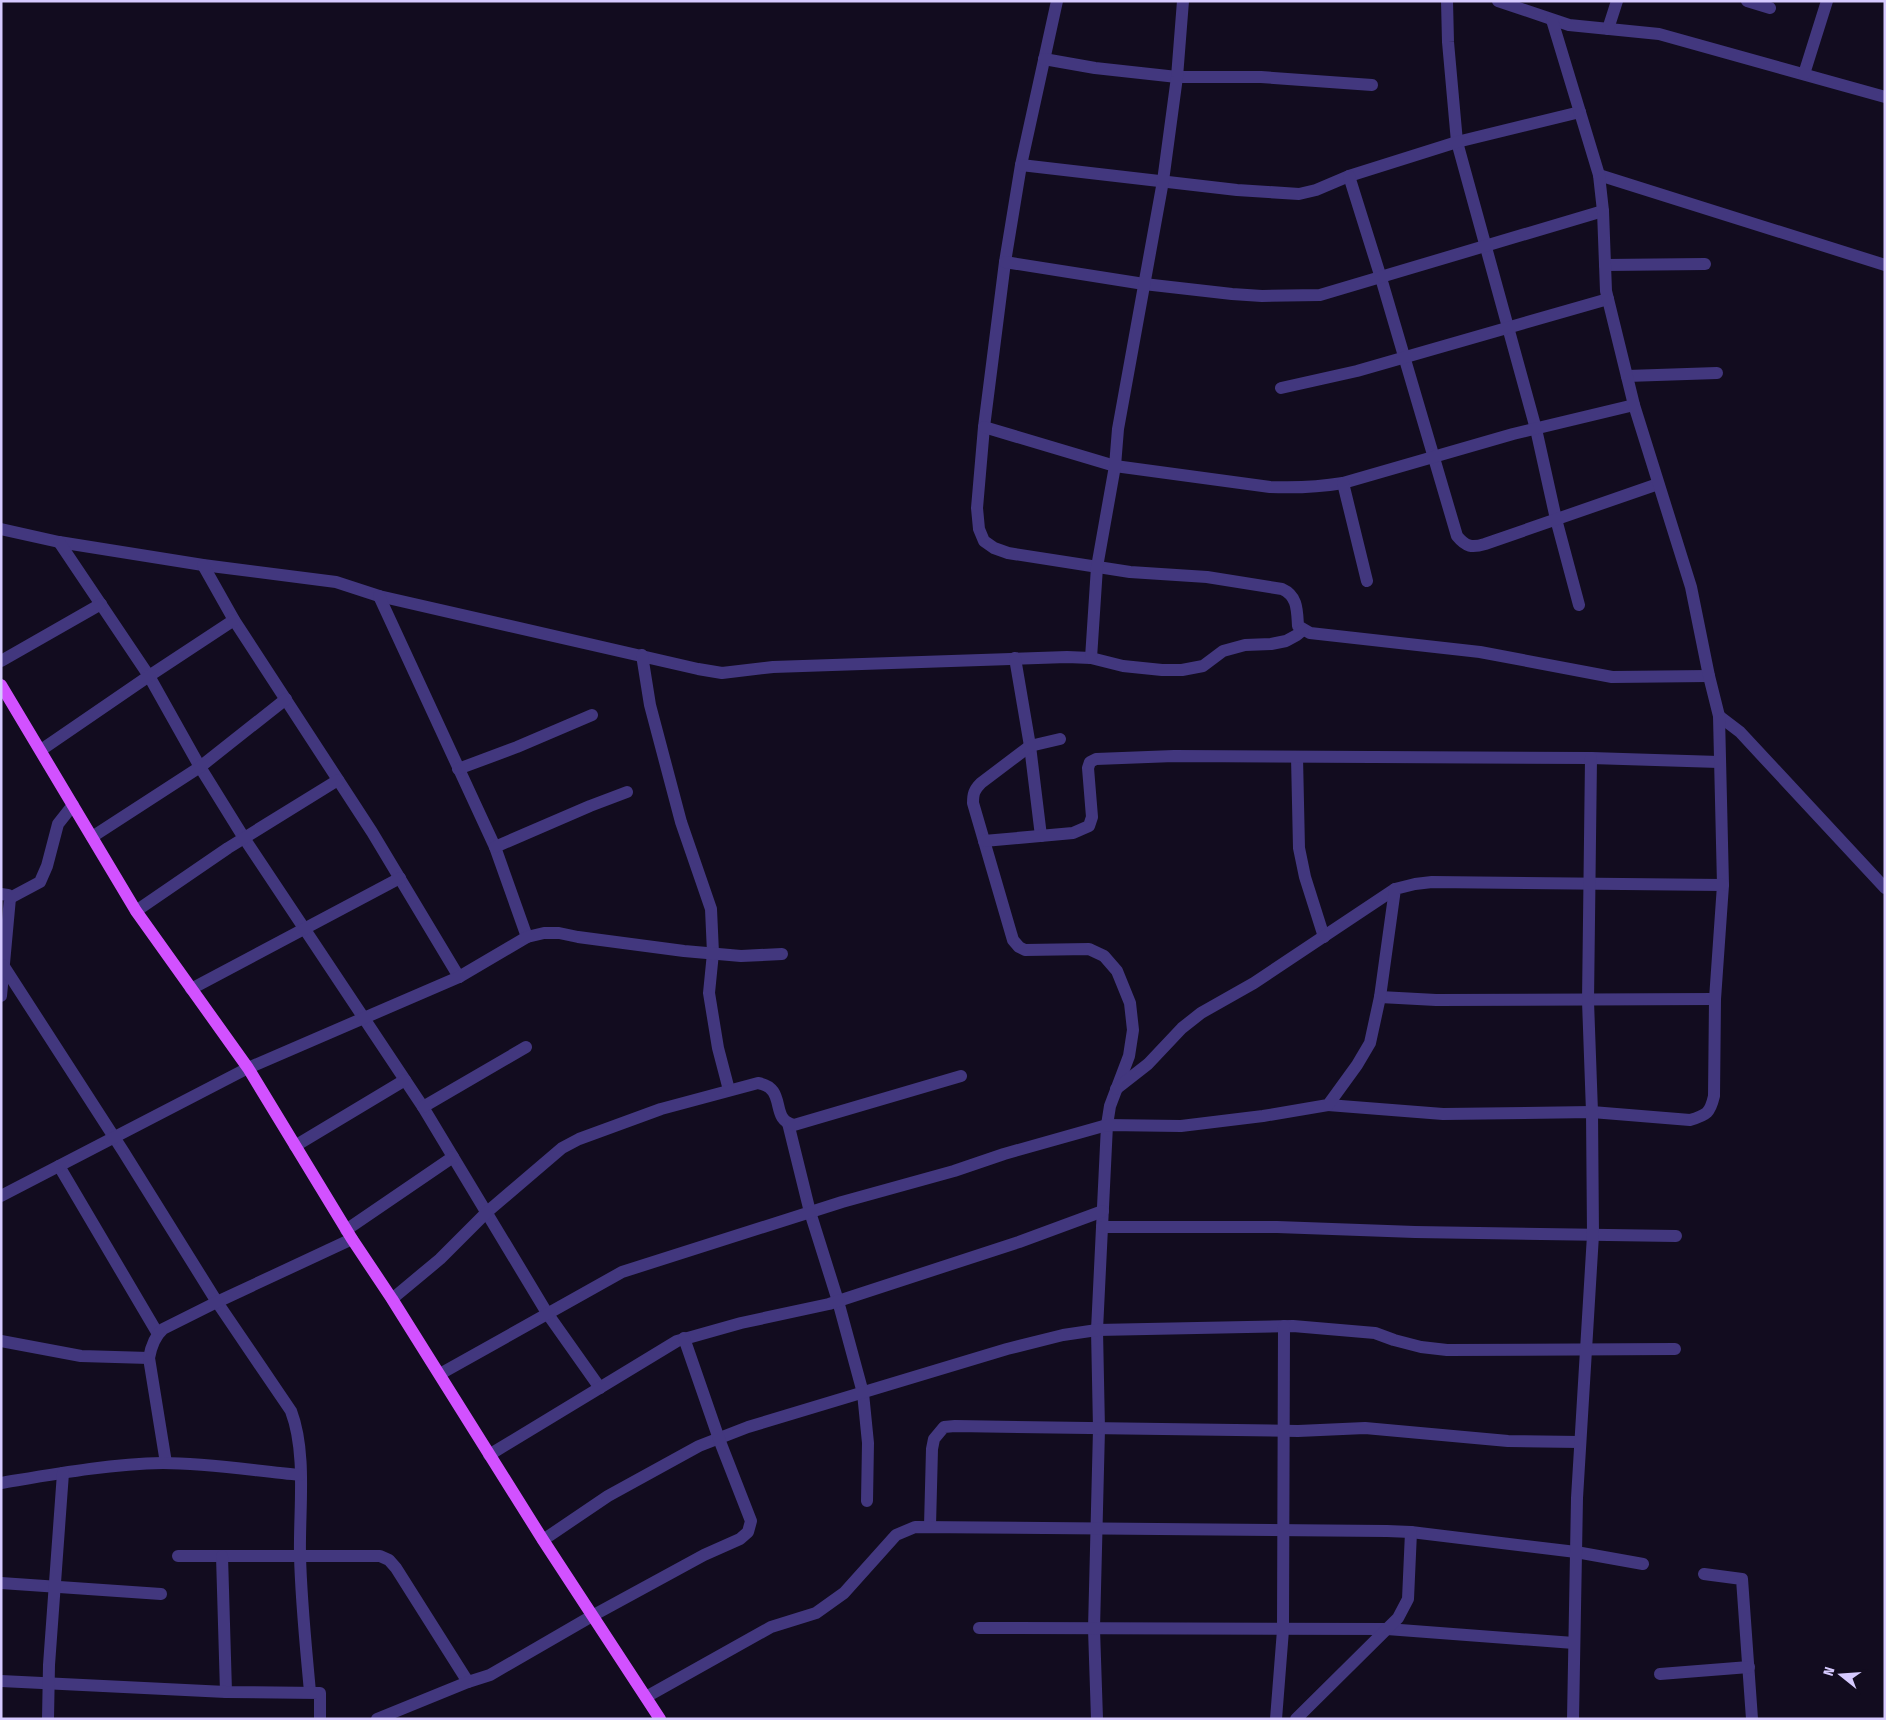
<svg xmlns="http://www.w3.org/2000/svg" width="1886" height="1720" viewBox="0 0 1886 1720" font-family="'Fira Sans Condensed',sans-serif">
<rect width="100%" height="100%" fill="#120c1f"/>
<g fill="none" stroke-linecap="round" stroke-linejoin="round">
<g stroke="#42377e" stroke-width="12">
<path d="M1057,1L1021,165L1005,262L984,427L977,508L979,529L984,541L994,548L1008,553L1130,572L1207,577L1282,589C1298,596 1297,611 1298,626L1310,633L1480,652L1612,677L1709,676"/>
<path d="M1447,1L1448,42L1457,142L1536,429L1556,519L1579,605"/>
<path d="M1498,1L1569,25L1659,34L1885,97"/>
<path d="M1747,1L1770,8"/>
<path d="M1608,29L1617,1"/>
<path d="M1044,59L1095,68L1177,77H1261L1372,85"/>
<path d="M1804,74L1827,1"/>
<path d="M1021,165L1237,190L1299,194L1316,190L1349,176L1457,142L1580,112"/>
<path d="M1599,175L1885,265"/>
<path d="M1349,176L1381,278L1457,536C1466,547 1472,548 1485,544L1658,484"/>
<path d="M1005,262L1144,284L1232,294L1262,296L1320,295L1603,211"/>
<path d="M1605,265L1705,264"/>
<path d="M1627,376L1717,373"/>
<path d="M1281,388L1357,371L1608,299"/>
<path d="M984,427L1115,466L1270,487C1295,488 1319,487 1343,483L1513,434L1634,405"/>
<path d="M1343,483L1367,581"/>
<path d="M1,529L59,542L203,565L336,582L379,596L698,669L722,673L773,667L1067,657L1091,658L1123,666L1162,670H1182L1203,666L1223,651L1245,645L1271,644L1286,641L1297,635L1303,630"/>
<path d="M59,542L149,676L200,767L244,838L423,1107L547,1313L600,1388"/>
<path d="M203,565L234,620L372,832L459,977"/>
<path d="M379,596L495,847L527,937"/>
<path d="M642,655L650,705L681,822L711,909L713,953L709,993L718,1048L729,1090"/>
<path d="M1015,658L1030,746L1041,836"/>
<path d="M1091,658L1097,567L1115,466L1118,429L1163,181L1177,77L1183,1"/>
<path d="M1,661L101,604"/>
<path d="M1719,716L1740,732L1885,888"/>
<path d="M1060,739L1030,746L981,783C974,790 973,794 973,803L1013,940L1019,947L1025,950L1089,949L1104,956L1117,971L1130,1003L1133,1030L1129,1056L1110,1106L1107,1125L1097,1330L1099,1429L1094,1629L1097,1719"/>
<path d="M41,750L149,676L234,620"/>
<path d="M1297,757L1299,848L1305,877L1324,937"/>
<path d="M458,769L517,747L592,715"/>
<path d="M92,837L200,767L286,699"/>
<path d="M984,841L1073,833L1089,826L1092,817L1088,768L1090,762L1096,759L1174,756L1591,758L1719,762"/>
<path d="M495,847L590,806L627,792"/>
<path d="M1,894L8,895L10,898L1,996"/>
<path d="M10,898L40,882L47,866L58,824L73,805"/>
<path d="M136,911L228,848L338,780"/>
<path d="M3,965L123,1151L217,1302L291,1411C307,1453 299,1510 300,1555C301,1601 306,1647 310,1692"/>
<path d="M191,989L400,878"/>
<path d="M1380,997L1436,1000L1715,999"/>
<path d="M1116,1089L1148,1064L1182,1028L1201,1013L1254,983L1395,889"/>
<path d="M1328,1105L1443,1114L1592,1112L1690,1120C1707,1115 1710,1113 1714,1096L1715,999L1723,885L1719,716L1709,676L1691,587L1634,405L1606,291L1603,211L1599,175L1552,20"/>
<path d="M423,1107L526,1047"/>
<path d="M788,1123L810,1212L838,1301L863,1393L868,1443L867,1501"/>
<path d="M295,1146L405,1080"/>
<path d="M59,1166L158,1334"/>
<path d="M1,1196L248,1068L459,977L527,937L544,933H559L578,937L684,951L741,956L782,954"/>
<path d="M1102,1227H1277L1415,1232L1676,1236"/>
<path d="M346,1230L453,1157"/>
<path d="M392,1299L440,1259L487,1212L562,1148L579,1139L661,1109L758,1083C788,1088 769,1120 794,1125L961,1076"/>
<path d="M1,1341L81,1356L149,1358"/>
<path d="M440,1374L622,1272L842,1202L954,1171L1004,1154L1107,1125L1181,1126L1263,1116L1328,1105L1357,1065L1370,1043L1380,997L1395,889L1415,884L1432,882L1723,885"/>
<path d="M489,1455L677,1341L741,1323L829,1304L1019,1242L1103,1211"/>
<path d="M166,1463L149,1358C151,1347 154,1337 163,1329L217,1302L352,1239"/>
<path d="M1,1483C55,1474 109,1464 163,1463C207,1463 256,1471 300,1475"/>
<path d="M930,1526L932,1449L934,1439L944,1427L955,1426L1298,1431L1365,1428L1508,1441L1580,1442"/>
<path d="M1411,1532L1576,1552L1643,1564"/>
<path d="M543,1540L608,1496L699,1446L748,1427L1007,1349L1063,1335L1097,1330L1293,1326L1375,1333L1394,1340L1421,1347L1447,1350L1675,1349"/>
<path d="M178,1556H380L389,1560L396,1568L468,1682L490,1675L592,1616L704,1555L740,1539L748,1532L751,1521L719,1439L684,1338"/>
<path d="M222,1556L226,1692"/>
<path d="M1704,1574L1742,1579L1752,1719"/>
<path d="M1,1583L161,1594"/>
<path d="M979,1628L1387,1629L1574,1643"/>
<path d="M1660,1674L1749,1667"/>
<path d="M1,1681L226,1692L320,1693V1719"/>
<path d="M646,1697L771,1627L816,1613L844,1593L896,1535L915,1527L1387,1531L1411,1532L1408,1599L1398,1618L1296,1719"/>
<path d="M48,1719L49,1665L63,1473"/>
<path d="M377,1719L468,1682"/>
<path d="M1276,1719L1283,1630L1284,1326"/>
<path d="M1573,1719L1577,1498L1593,1235L1592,1112L1588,1001L1591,758"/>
</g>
<path stroke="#d251ff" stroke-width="12" d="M1,685L136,911L248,1068L352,1239L392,1299L543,1540L660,1719"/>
</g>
<rect width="1886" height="1720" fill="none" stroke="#d6caff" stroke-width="5"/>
<g transform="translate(1841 1675) rotate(287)" stroke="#120c1f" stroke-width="4" paint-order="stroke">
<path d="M0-4L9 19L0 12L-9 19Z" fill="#d6caff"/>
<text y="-8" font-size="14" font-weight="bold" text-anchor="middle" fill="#d6caff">N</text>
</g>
</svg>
